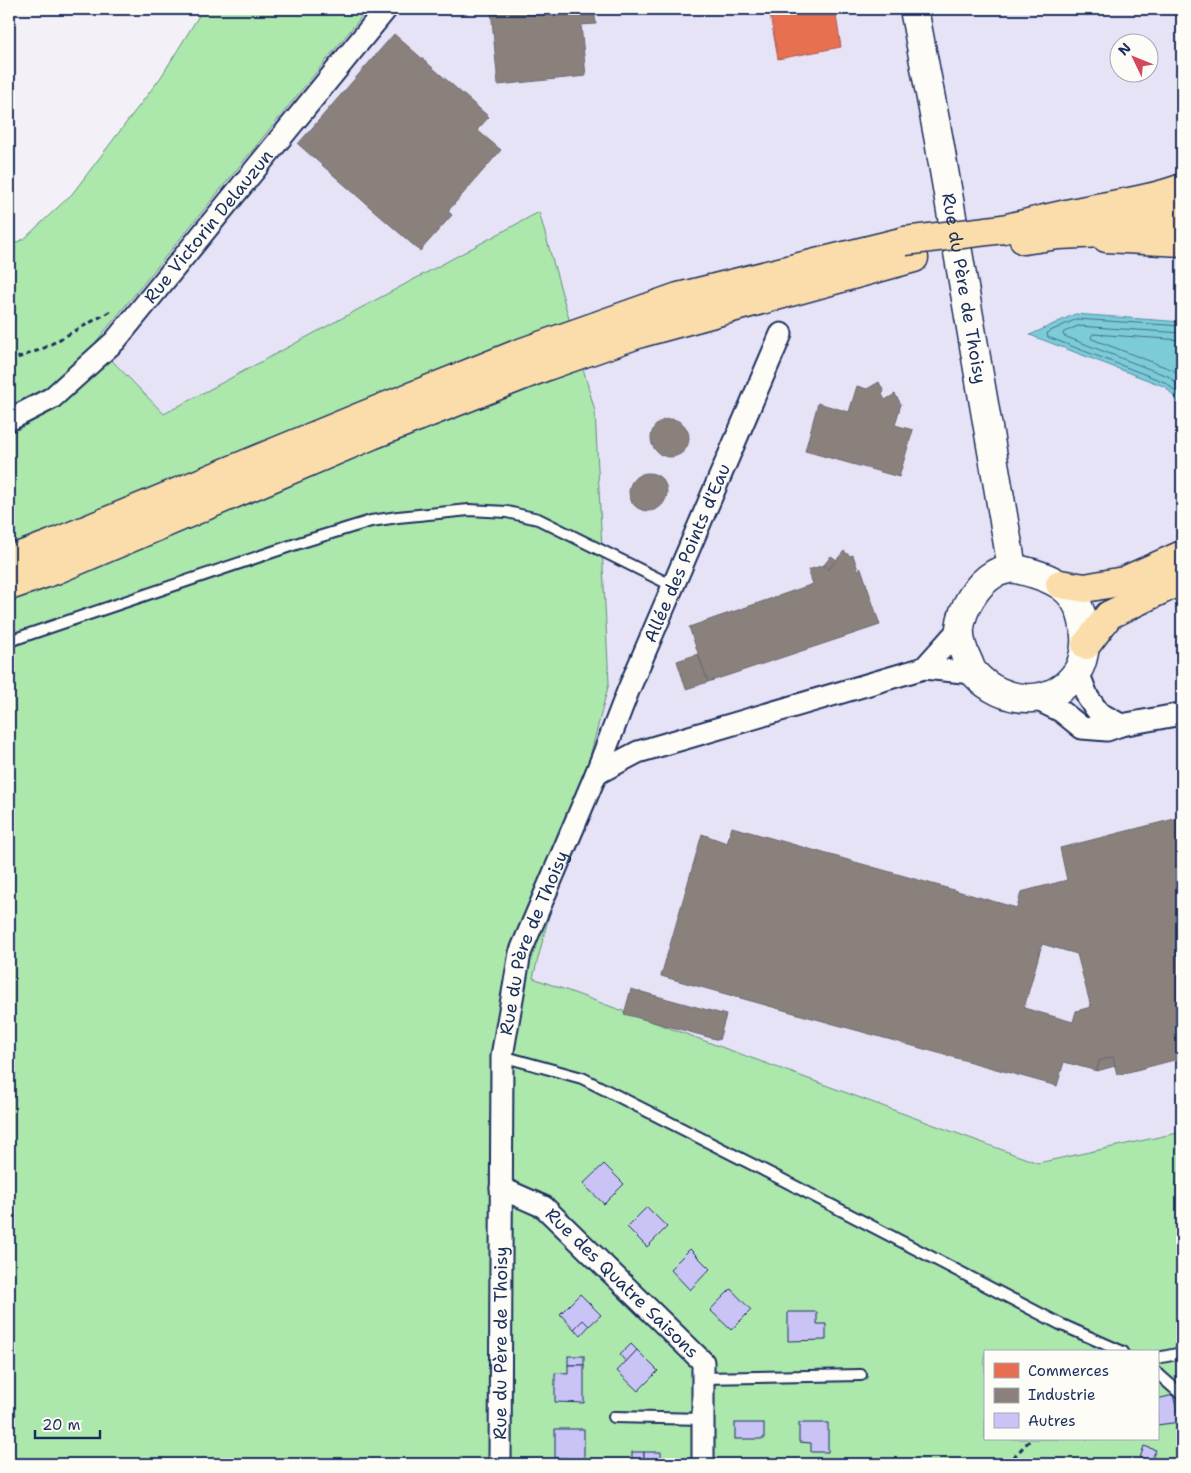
<svg xmlns="http://www.w3.org/2000/svg" width="1191" height="1473" viewBox="0 0 1191 1473" font-family="'Shantell Sans',sans-serif">
<rect width="100%" height="100%" fill="#f3f1f7"/>
<filter id="ink" filterUnits="userSpaceOnUse"><feTurbulence type="fractalNoise" baseFrequency=".02" numOctaves="2"/><feDisplacementMap in="SourceGraphic" scale="10" xChannelSelector="R" yChannelSelector="G"/><feConvolveMatrix kernelMatrix="1 2 1 2 8 2 1 2 1" color-interpolation-filters="sRGB"/></filter>
<g filter="url(#ink)">
<path fill="#e7e3f6" fill-rule="evenodd" d="M368,9H1182V1132L1038,1163L533,979L609,683L539,213L164,414L95,342ZM1118,42H1148V72H1118Z"/>
<path fill="#ace7ac" stroke="#648b85" fill-rule="evenodd" d="M203,9H368L95,343L164,414L539,212L595,411L609,683L533,978L1038,1163L1182,1132V1464H9V246L24,239L72,194L161,77ZM985,1352H1157V1439H985Z"/>
<path fill="#7cccd7" stroke="#558da7" d="M1075,314L1182,322V407L1166,387L1030,335Z"/>
<path fill="#e76f51" stroke="#aa5c55" d="M769,9H835L841,47L778,59Z"/>
<g fill="#8a817c" stroke="#696873" fill-rule="evenodd">
<path d="M491,9H594L596,24L581,25L586,76L498,85Z"/>
<path d="M394,34L489,117L477,130L501,150L448,211L452,215L420,251L298,144Z"/>
<path d="M879,382L884,392L882,394L885,400L895,394L901,404L895,425L913,430L899,477L805,451L818,403L849,412L857,386L867,389Z"/>
<circle cx="670" cy="438" r="19"/>
<circle cx="648" cy="492" r="19"/>
<path d="M844,551L850,556L853,555L858,570L861,568L880,625L708,682L689,627L813,584L808,570L824,565L828,570Z"/>
<path d="M831,556L837,560L828,570L824,565Z"/>
<path d="M698,654L708,682L686,689L677,661Z"/>
<path d="M1182,817V1058L1117,1075L1113,1057L1099,1061L1097,1071L1064,1062L1057,1086L661,976L702,834L727,843L732,827L1017,908L1021,892L1067,880L1060,848ZM1042,944L1077,954L1091,1007L1076,1011L1073,1022L1024,1008Z"/>
<path d="M631,989L726,1015L719,1040L624,1014Z"/>
<path d="M1113,1057L1115,1066L1097,1071L1099,1061Z"/>
</g>
<g fill="none" stroke-linecap="round" stroke-linejoin="round">
<g stroke="#426e8e" stroke-width="1">
<path d="M1182,326L1077,319L1048,332L1047,335L1048,337L1167,383L1182,399"/>
<path d="M1182,333L1078,326L1064,332L1063,334L1064,336L1170,377L1182,390"/>
<path d="M1182,340L1093,334L1091,337L1092,339L1173,370L1182,378"/>
</g>
</g>
<g fill="#cac3f5" stroke="#1b2f5e">
<path d="M604,1164L624,1184L604,1204L583,1184Z"/>
<path d="M647,1207L667,1227L647,1247L627,1227Z"/>
<path d="M690,1249L710,1269L690,1290L670,1269Z"/>
<path d="M731,1289L751,1310L731,1330L710,1310Z"/>
<path d="M580,1294L601,1315L589,1326L583,1320L574,1329L560,1314Z"/>
<path d="M788,1312H817V1324H826V1340L788,1341Z"/>
<path d="M583,1320L589,1326L581,1335L574,1329Z"/>
<path d="M631,1344L637,1350L626,1362L620,1355Z"/>
<path d="M637,1350L658,1371L638,1391L617,1371Z"/>
<rect x="568" y="1356" width="16" height="9"/>
<path d="M568,1365H584V1403L555,1402V1373L568,1374Z"/>
<path d="M1173,1395L1180,1422L1157,1425V1399Z"/>
<rect x="735" y="1423" width="29" height="16"/>
<path d="M799,1423H828V1452H811V1443L799,1442Z"/>
<path d="M555,1429H584V1464H567V1458H555Z"/>
<path d="M1144,1446L1156,1450L1150,1462L1140,1458Z"/>
<rect x="632" y="1452" width="12" height="8"/>
<path d="M644,1452H661V1464H632V1460H644Z"/>
</g>
<g fill="none" stroke-linecap="round" stroke-linejoin="round">
<g stroke="#1b2f5e" stroke-width="14">
<g id="lane">
<path d="M9,641L302,542L371,521L398,517L469,510L507,512L538,519L673,586"/>
<path d="M502,1056L582,1078L783,1180L1060,1324L1123,1352"/>
<path d="M1157,1358L1182,1353"/>
<path d="M1157,1373L1182,1395"/>
<path d="M703,1378L861,1375"/>
<path d="M614,1417L703,1419"/>
</g>
</g>
<g stroke="#1b2f5e" stroke-width="25">
<g id="street">
<path id="s1" d="M9,420L52,398L115,341L386,9"/>
<path d="M924,668L960,628"/>
<path d="M1078,672L1088,698L1099,713L1121,725"/>
<path d="M1036,699L1061,711L1082,728L1107,730L1121,725L1182,714"/>
<path id="s2" d="M596,774L628,691L781,334"/>
<path id="s3" d="M501,1188L544,1207L703,1362V1464"/>
<path id="s4" d="M500,1464L502,1056L520,953L596,774L638,752L924,668L973,673"/>
</g>
</g>
<g stroke="#1b2f5e" stroke-width="31">
<g id="secondary">
<path id="s5" d="M914,9L939,141L1012,568"/>
<path d="M1012,568C1054,577 1082,588 1085,636C1086,646 1083,663 1077,672C1052,709 1002,704 975,674C971,671 970,665 968,661C963,651 959,638 960,628C962,608 977,584 994,574C999,571 1006,570 1012,568Z"/>
</g>
</g>
<g stroke="#1b2f5e" stroke-width="31">
<g id="highway">
<path d="M1104,222L1182,216"/>
<path d="M1003,229C1029,223 1055,216 1081,211C1115,204 1150,200 1182,188"/>
<path d="M1106,238L1182,242"/>
<path d="M1024,240L1059,235L1126,232"/>
<path d="M9,560L52,544L365,415L520,353L678,297L905,241"/>
<path d="M1060,584L1085,588L1124,581L1182,555"/>
<path d="M9,586L55,570L372,435L547,366L641,333L914,258"/>
<path d="M1086,645L1109,615L1182,580"/>
</g>
</g>
<g stroke="#1b2f5e" stroke-width="3" stroke-dasharray="5 4" stroke-linecap="butt">
<path d="M9,361L42,349L111,311"/>
<path d="M1007,1464L1031,1439"/>
</g>
<use href="#lane" stroke="#fdfcf7" stroke-width="10"/>
<use href="#street" stroke="#fdfcf7" stroke-width="21"/>
<use href="#secondary" stroke="#fdfcf7" stroke-width="28"/>
<use href="#highway" stroke="#faddab" stroke-width="28"/>
<g stroke="#1b2f5e" stroke-width="31" stroke-linecap="butt">
<path id="highway-bridge" d="M905,241L1003,229"/>
</g>
<use href="#highway-bridge" stroke="#faddab" stroke-width="28"/>
</g>
</g>
<g text-anchor="middle" stroke-width="5" stroke-linejoin="round" paint-order="stroke">
<g font-size="18" fill="#1b2f5e" stroke="#fdfcf7">
<text dy="6" stroke="none"><textPath href="#s1" startOffset="281">Rue Victorin Delauzun</textPath></text>
<text dy="6" stroke="none"><textPath href="#s5" startOffset="284">Rue du Père de Thoisy</textPath></text>
<text dy="6" stroke="none"><textPath href="#s2" startOffset="239">Allée des Points d'Eau</textPath></text>
<text dy="6" stroke="none"><textPath href="#s4" startOffset="526">Rue du Père de Thoisy</textPath></text>
<text dy="6" stroke="none"><textPath href="#s3" startOffset="156">Rue des Quatre Saisons</textPath></text>
<text dy="6" stroke="none"><textPath href="#s4" startOffset="121">Rue du Père de Thoisy</textPath></text>
</g>
</g>
<rect width="1191" height="1473" fill="none" stroke="#fdfcf7" stroke-width="30"/>
<rect x="15" y="15" width="1161" height="1443" fill="none" stroke="#1b2f5e" stroke-width="2" filter="url(#ink)"/>
<rect x="984" y="1350" width="175" height="90" fill="#fdfcf7" stroke="#a3aaba"/>
<rect x="994" y="1363" width="25" height="15" fill="#e76f51" stroke="#a3aaba"/>
<text x="1028" y="1376" font-size="15" fill="#1b2f5e">Commerces</text>
<rect x="994" y="1388" width="25" height="15" fill="#8a817c" stroke="#a3aaba"/>
<text x="1028" y="1400" font-size="15" fill="#1b2f5e">Industrie</text>
<rect x="994" y="1413" width="25" height="15" fill="#cac3f5" stroke="#a3aaba"/>
<text x="1028" y="1426" font-size="15" fill="#1b2f5e">Autres</text>
<g transform="translate(1134 58) rotate(313)"><circle r="24" fill="#fdfcf7" stroke="#a3aaba"/>
<path d="M0-4L9 19L0 12L-9 19Z" fill="#d1495b"/>
<text y="-8" font-size="14" font-weight="bold" text-anchor="middle" fill="#1b2f5e">N</text>
</g>
<path d="M35 1430v8h65v-8" fill="none" stroke="#1b2f5e" stroke-width="2.5"/>
<text x="42" y="1430" font-size="15" fill="#1b2f5e" stroke="#fdfcf7" stroke-width="4" paint-order="stroke">20 m</text>
</svg>
